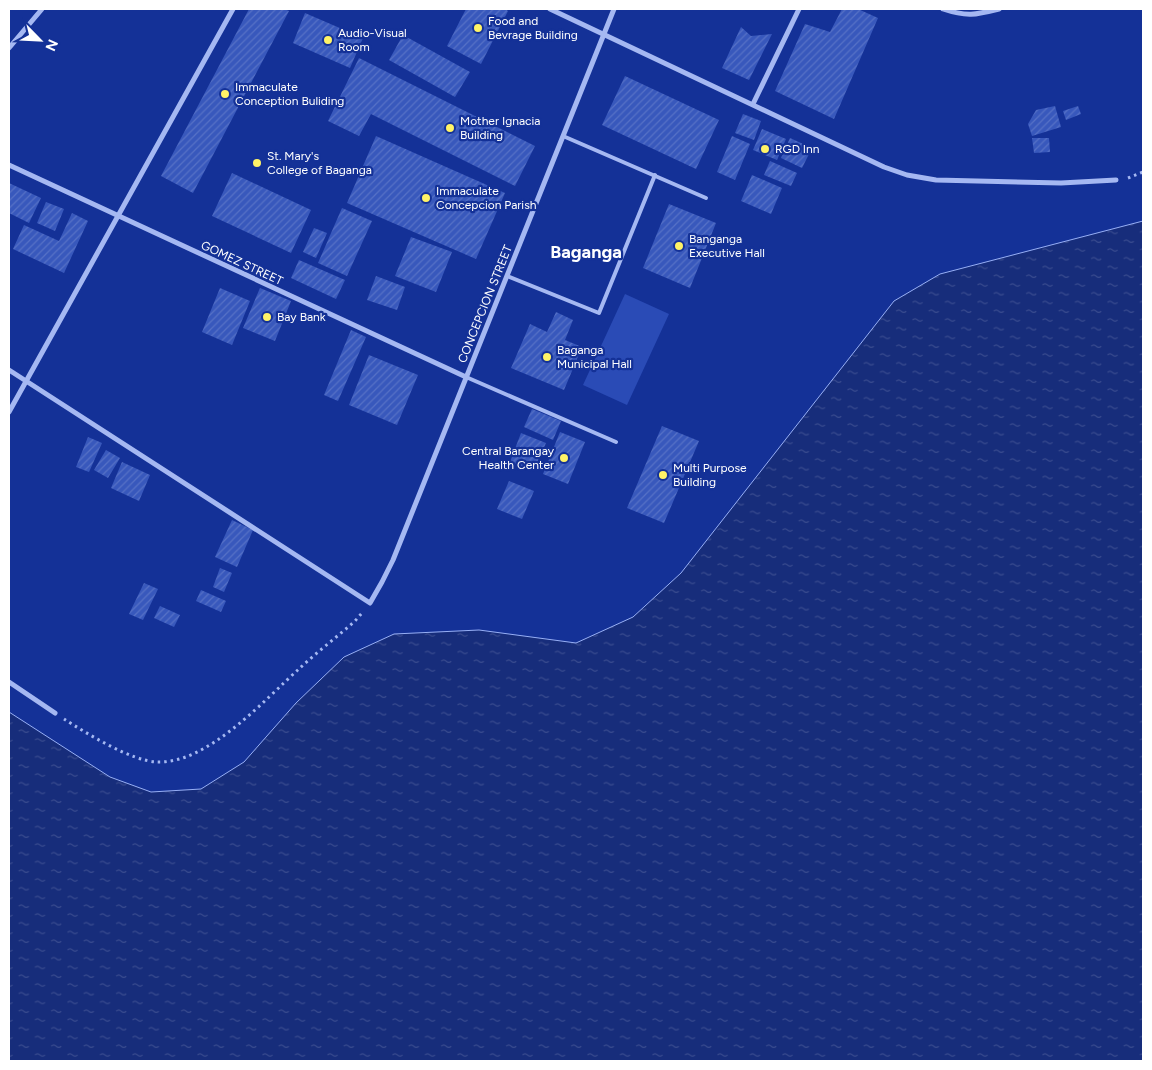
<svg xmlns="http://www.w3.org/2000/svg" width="1152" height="1070" viewBox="0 0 1152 1070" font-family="Figtree,sans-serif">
<defs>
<pattern id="water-ripples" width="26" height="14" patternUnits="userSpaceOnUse" patternTransform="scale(1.25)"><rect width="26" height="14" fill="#172d7b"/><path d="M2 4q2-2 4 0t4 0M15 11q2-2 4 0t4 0" fill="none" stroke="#3a4c8f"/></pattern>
<pattern id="building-hatch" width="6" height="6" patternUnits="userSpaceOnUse" patternTransform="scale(1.25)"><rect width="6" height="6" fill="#3858bc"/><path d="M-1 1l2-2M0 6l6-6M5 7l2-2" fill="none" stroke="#5671c6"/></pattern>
</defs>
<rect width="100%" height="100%" fill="#143197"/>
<path fill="#2a4bb6" d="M625,294L669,314L627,405L583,385Z"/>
<path fill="url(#water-ripples)" stroke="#97aff5" d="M1143,221V1061H9V712L110,777L151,792L201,789L244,762L296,703L344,657L394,634L479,630L576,643L633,617L681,573L894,301L940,274Z"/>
<g fill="url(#building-hatch)">
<path d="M249,9H284L289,11L193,193L161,176Z"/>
<path d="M466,9H505L508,11L481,64L447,46Z"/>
<path d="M842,9H858L878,18L834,119L775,91L805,24L830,32Z"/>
<path d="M305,13L363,38L350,68L293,43Z"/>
<path d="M741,27L751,36L772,34L749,80L722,68Z"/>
<path d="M403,35L470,72L455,97L389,60Z"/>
<path d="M359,58L535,146L515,186L371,114L359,136L328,121Z"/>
<path d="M625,76L719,120L696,169L602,125Z"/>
<path d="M1055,106L1061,127L1032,136L1028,124L1036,110Z"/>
<path d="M1078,106L1081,114L1066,120L1063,111Z"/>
<path d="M743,114L761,121L754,140L735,133Z"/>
<path d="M762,129L786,139L777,160L753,150Z"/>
<path d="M376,136L505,193L476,259L347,203Z"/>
<path d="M732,136L750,144L735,180L717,172Z"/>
<path d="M790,138L812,148L802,168L781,158Z"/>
<path d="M1032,138H1049L1050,152L1034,153Z"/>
<path d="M770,161L797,173L791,186L764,175Z"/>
<path d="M232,173L311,210L291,253L212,216Z"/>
<path d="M752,175L782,188L771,214L741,201Z"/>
<path d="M9,183L41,198L29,223L9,213Z"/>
<path d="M46,202L64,209L55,231L37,223Z"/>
<path d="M669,204L716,223L690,288L643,268Z"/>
<path d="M342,208L372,221L347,276L318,263Z"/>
<path d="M72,213L88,221L64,273L13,249L24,225L59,241Z"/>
<path d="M314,228L327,233L316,258L303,252Z"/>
<path d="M411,237L452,252L436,292L395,276Z"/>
<path d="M299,260L345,280L336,299L291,278Z"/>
<path d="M376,276L405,287L397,310L367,300Z"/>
<path d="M220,288L250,301L232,345L202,332Z"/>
<path d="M260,288L291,301L275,341L243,328Z"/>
<path d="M556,312L573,320L565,340L582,347L564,390L511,368L530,324L547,332Z"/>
<path d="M351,330L366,337L338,401L324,395Z"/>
<path d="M369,355L418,375L397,425L349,405Z"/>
<path d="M532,409L561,421L553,440L524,427Z"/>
<path d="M662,426L699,441L664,523L627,508Z"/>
<path d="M560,432L585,442L568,484L543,474Z"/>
<path d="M521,433L546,443L534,471L510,462Z"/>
<path d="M88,437L102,443L89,472L76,467Z"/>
<path d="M106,450L120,458L108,478L94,470Z"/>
<path d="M122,462L150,475L139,501L111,488Z"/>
<path d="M509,481L534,491L522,519L497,509Z"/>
<path d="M232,520L253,530L237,567L215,557Z"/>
<path d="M220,568L232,573L224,592L213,587Z"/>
<path d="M144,583L158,589L143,620L129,614Z"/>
<path d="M201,590L226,601L221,612L196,601Z"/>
<path d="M160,606L180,615L174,627L154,618Z"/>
</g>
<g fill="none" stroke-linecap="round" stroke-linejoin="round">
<g stroke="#a5b8f2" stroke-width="3" stroke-dasharray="2.5 4" stroke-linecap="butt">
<path d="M1128,178L1143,172"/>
<path d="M64,719C86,733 131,761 157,762C208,764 264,700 300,668C317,652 337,637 355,621L362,613"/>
</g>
<g stroke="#a5b8f2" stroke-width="4">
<path d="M563,136L706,198"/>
<path d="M507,276L599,313L655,175"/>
<path d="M466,377L616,442"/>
</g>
<g stroke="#a5b8f2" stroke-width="5">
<path d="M550,9L884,167L907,175L936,180L1061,183L1116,180"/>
<path d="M943,9C967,17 975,15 999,9"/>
<path d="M9,48L42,9"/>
<path d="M753,104L799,9"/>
<path d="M9,165L466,377"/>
<path d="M9,370L370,603L382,582L393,560L614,9"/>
<path d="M9,412L233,9"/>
<path d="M9,682L55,713"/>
</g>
</g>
<g fill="#fff367" stroke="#143197" stroke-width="2">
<circle cx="478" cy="28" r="5"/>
<circle cx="328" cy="40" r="5"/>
<circle cx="225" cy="94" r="5"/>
<circle cx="450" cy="128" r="5"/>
<circle cx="765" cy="149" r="5"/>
<circle cx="257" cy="163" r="5"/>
<circle cx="426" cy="198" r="5"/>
<circle cx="679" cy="246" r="5"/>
<circle cx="267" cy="317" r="5"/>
<circle cx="547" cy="357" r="5"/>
<circle cx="564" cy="458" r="5"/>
<circle cx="663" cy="475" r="5"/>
</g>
<g text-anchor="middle" stroke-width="4.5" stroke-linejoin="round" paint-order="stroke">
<g font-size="12" fill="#fff" stroke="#143197" text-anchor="start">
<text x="488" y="25">Food and<tspan x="488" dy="14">Bevrage Building</tspan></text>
<text x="338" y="37">Audio-Visual<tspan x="338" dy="14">Room</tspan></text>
<text x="235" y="91">Immaculate<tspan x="235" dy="14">Conception Buliding</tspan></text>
<text x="460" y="125">Mother Ignacia<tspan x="460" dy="14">Building</tspan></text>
<text x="775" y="153">RGD Inn</text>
<text x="267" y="160">St. Mary's<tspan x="267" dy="14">College of Baganga</tspan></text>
<text x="436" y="195">Immaculate<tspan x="436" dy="14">Concepcion Parish</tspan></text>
<text x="689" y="243">Banganga<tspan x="689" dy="14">Executive Hall</tspan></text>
<text x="277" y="321">Bay Bank</text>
<text x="557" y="354">Baganga<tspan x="557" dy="14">Municipal Hall</tspan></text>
<text x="554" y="455" text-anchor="end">Central Barangay<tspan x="554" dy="14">Health Center</tspan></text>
<text x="673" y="472">Multi Purpose<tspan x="673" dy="14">Building</tspan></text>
</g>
<g font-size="12" fill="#fff" stroke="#143197">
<text transform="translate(242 263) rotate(25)" y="4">GOMEZ STREET</text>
<text transform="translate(485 304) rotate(-68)" y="4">CONCEPCION STREET</text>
</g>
<g font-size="18" font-weight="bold" fill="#fff" stroke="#143197">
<text x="586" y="258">Baganga</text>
</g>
</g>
<rect width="1152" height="1070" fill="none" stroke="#ffffff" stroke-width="20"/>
<g transform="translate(40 40) rotate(114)" stroke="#143197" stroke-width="4" paint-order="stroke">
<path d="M0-4L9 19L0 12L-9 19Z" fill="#ffffff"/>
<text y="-8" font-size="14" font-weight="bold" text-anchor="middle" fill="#ffffff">N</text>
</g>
</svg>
